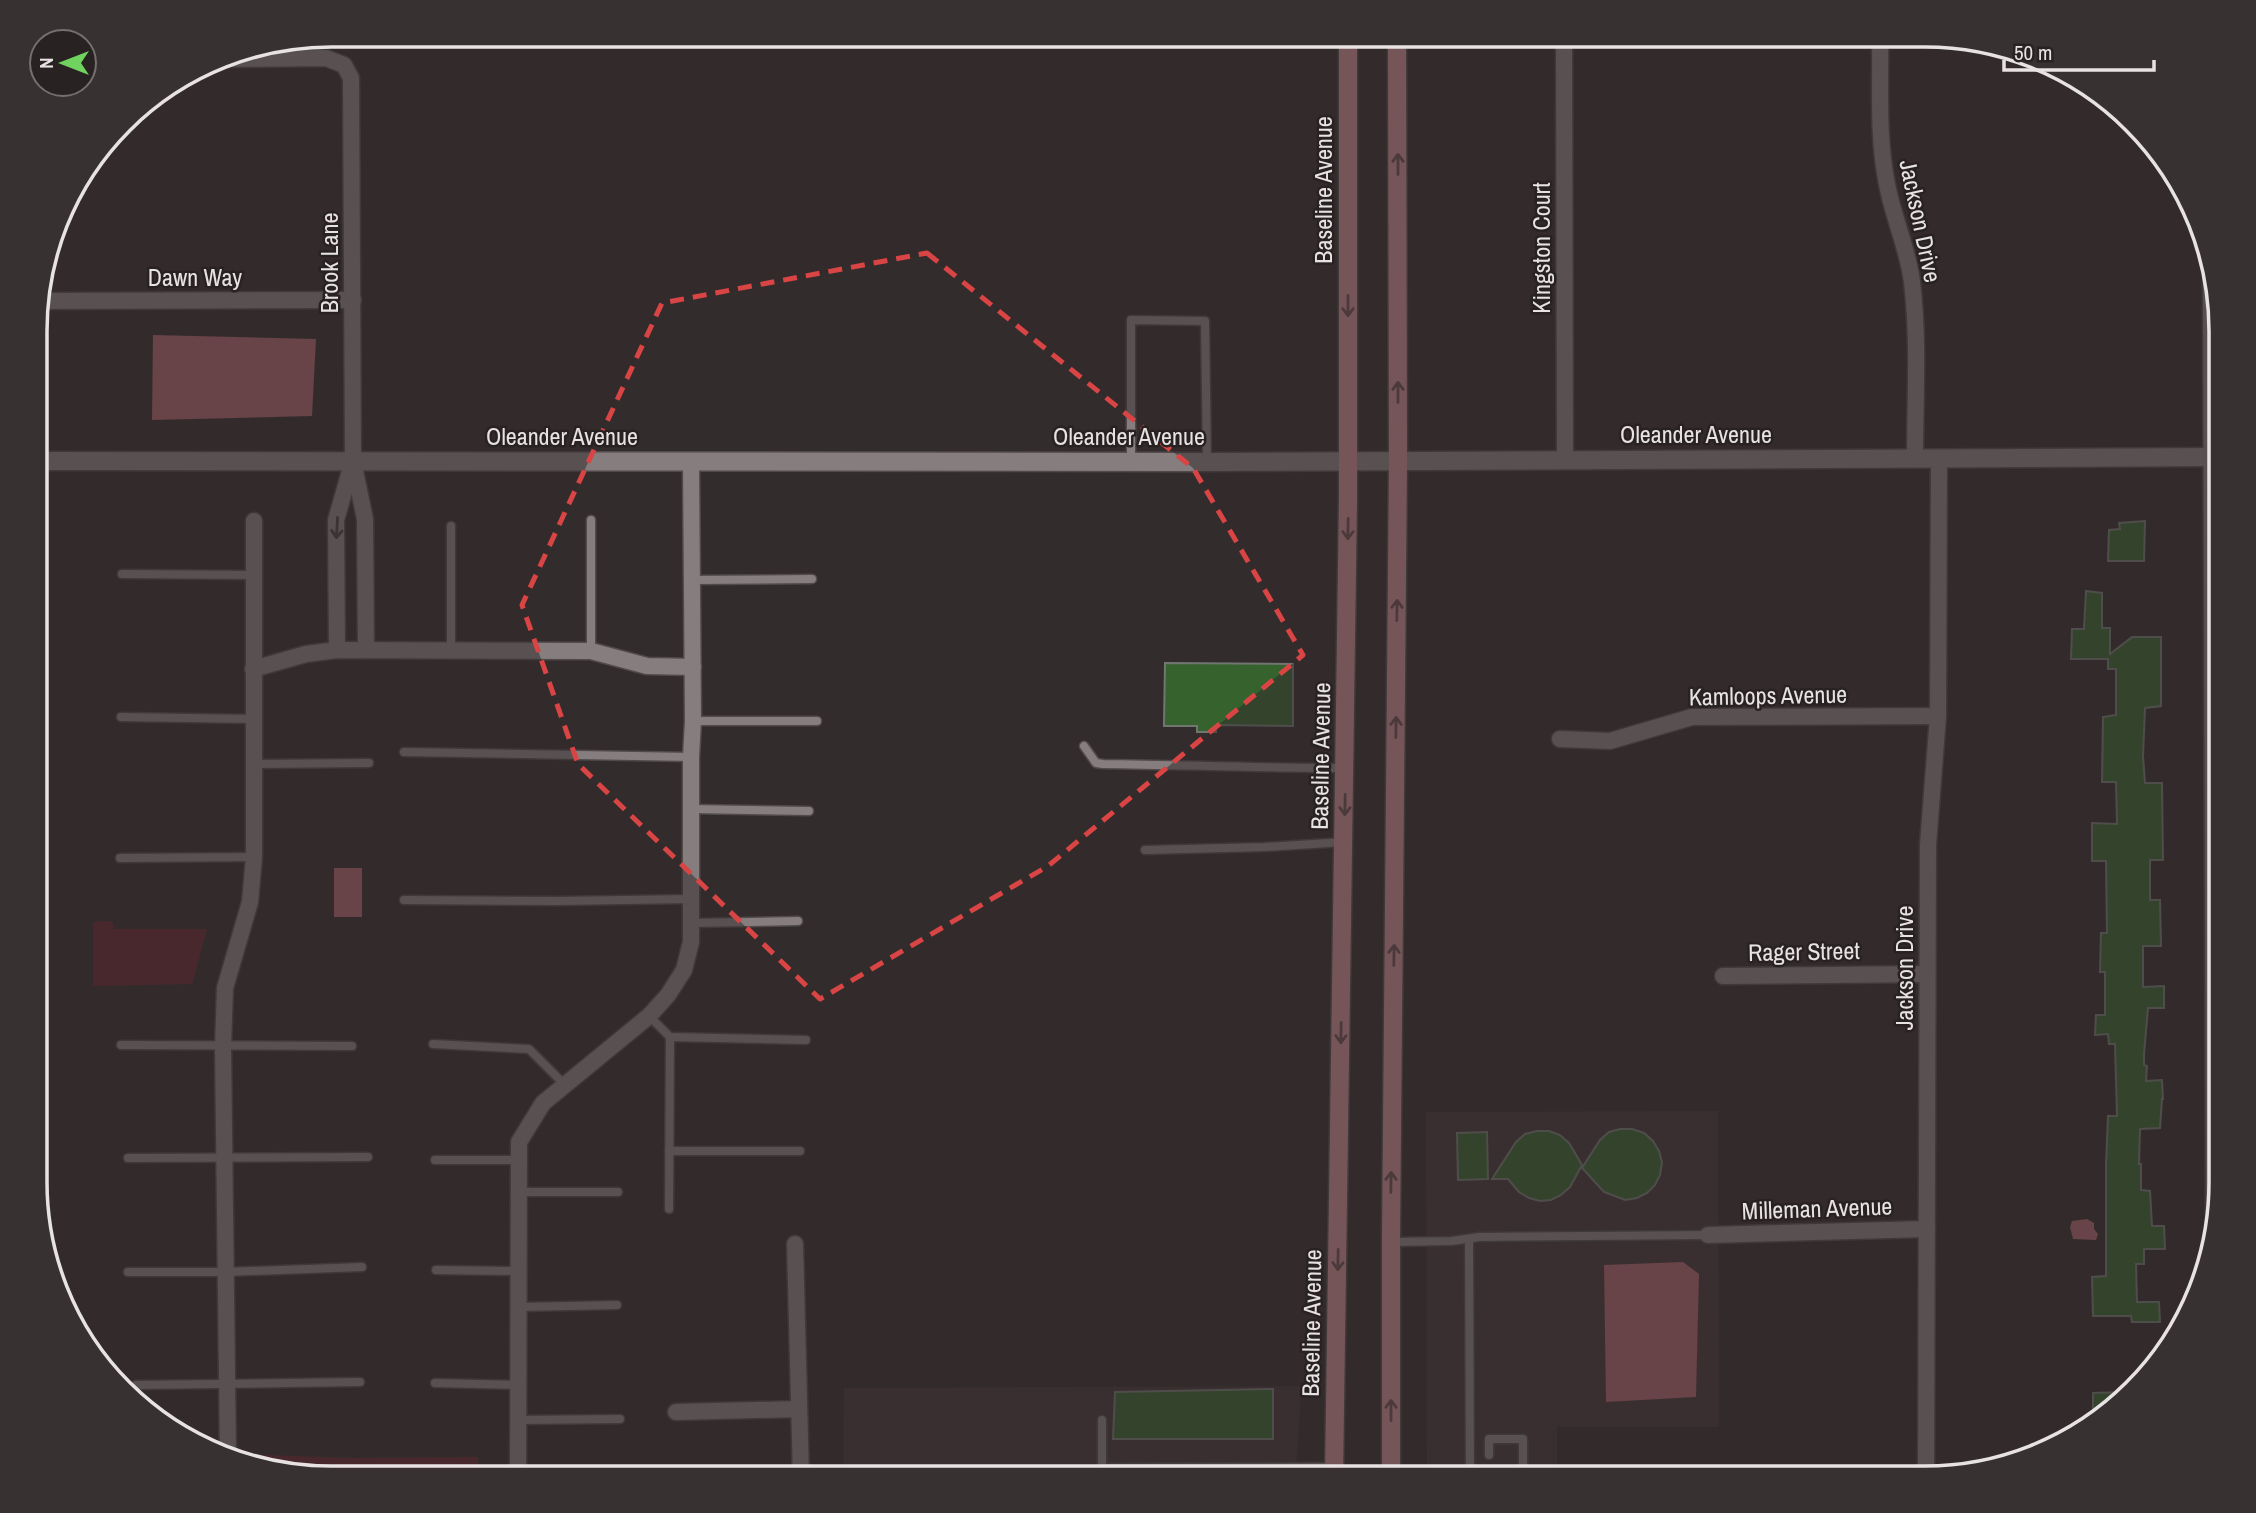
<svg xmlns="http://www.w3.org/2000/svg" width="2256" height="1513" viewBox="0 0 2256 1513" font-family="'Archivo Narrow',sans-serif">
<rect width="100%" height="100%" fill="#332c2c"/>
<g fill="#423335">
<path d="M1718,1111L1719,1427H1557V1478H1427L1426,1112Z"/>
<path d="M1301,1386L1298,1447L1294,1478H843L844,1388Z"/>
</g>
<g fill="#652530">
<path d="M112,921L114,929H207L192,984L93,986V922Z"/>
<path d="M263,1455L354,1458L478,1457V1477H312L262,1467Z"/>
</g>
<g fill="#a95f69">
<path d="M153,335L316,339L312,416L152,420Z"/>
<rect x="334" y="868" width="28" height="49"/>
<path d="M2087,1219L2094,1223V1229L2098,1234L2096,1240L2073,1239L2070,1227L2072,1221Z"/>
<path d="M1683,1262L1699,1274L1696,1397L1606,1402L1604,1265Z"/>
</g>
<g fill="#35622d" stroke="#717671" stroke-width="2">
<path d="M2145,521L2144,561H2108L2109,530L2120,529L2119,523Z"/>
<path d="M2086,591L2102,593V628H2110V654L2132,637H2161V706L2145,708L2143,756L2145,783H2162L2163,860H2150V900H2160L2161,946H2143V987L2164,986V1008H2148L2144,1054V1065L2147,1066L2146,1081L2162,1080L2163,1099H2162L2160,1128L2140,1129L2139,1164H2141V1190L2150,1191L2152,1226H2164L2165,1249H2144V1264H2136L2137,1302H2159L2160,1322H2132L2131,1316H2093L2092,1277L2106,1276V1165L2108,1116H2117L2115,1044H2109L2108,1034L2095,1035L2096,1015H2105V972H2100L2101,933H2107L2106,861H2092V823L2117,824L2116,782H2102L2103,717L2116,715V669H2108V659H2071L2072,629H2084Z"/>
<path d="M1165,663L1293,664V726L1216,725V732H1197V726H1164Z"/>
<path d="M1620,1129H1632L1644,1133L1653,1141L1659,1151L1662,1162L1660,1175L1655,1185L1647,1193L1637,1198L1625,1200L1604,1192L1582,1168L1600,1140L1609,1132Z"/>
<path d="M1537,1131H1549L1560,1135L1569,1143L1582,1165L1570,1187L1561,1195L1551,1200L1540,1201L1529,1198L1519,1192L1508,1179H1492L1516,1142L1525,1134Z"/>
<path d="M1487,1132L1488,1179L1458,1180L1457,1133Z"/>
<path d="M1273,1389V1439H1113L1115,1392Z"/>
<path d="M2123,1392L2104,1408L2093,1417V1393Z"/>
</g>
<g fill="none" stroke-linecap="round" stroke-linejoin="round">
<g stroke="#504a4b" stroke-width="11">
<g id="service">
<path d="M1131,462V320L1205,321L1207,462"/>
<path d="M591,520V651"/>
<path d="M451,526V651"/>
<path d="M122,574L253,575"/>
<path d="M690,580L812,579"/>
<path d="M121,717L253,719"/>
<path d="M693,721H817"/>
<path d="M1084,746L1096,763L1103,764C1184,765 1265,768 1346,768"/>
<path d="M404,752L691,757"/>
<path d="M253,764L369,763"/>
<path d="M691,809L809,811"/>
<path d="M1145,850L1265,847L1344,842"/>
<path d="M120,858L254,857"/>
<path d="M404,900L557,901L691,899"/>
<path d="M691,923L798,921"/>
<path d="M649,1016L670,1037L669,1209"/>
<path d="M670,1037L806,1040"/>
<path d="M433,1044L529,1049L564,1084"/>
<path d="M121,1045L352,1046"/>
<path d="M669,1151H800"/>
<path d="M128,1158L368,1157"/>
<path d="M435,1160H519"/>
<path d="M519,1192H618"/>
<path d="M1469,1239L1470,1478"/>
<path d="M1391,1242L1452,1241L1479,1237L1708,1235"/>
<path d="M436,1270L519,1271"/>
<path d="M128,1272H225L362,1267"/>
<path d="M519,1307L617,1305"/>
<path d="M435,1383L518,1385"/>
<path d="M136,1385L360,1382"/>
<path d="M518,1420L620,1419"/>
<path d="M1102,1420V1468"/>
<path d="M1489,1455V1439H1523V1478"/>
<path d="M1102,1478V1468L1334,1467"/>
</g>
</g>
<g stroke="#504a4b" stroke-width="19">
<g id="minor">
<path d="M1564,35L1565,460"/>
<path d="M1880,36C1881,85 1877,136 1887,184C1893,217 1908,249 1912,282C1919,340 1915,400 1915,458"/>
<path d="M215,59L326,58L344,65L351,78L353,461L365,519L366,650"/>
<path d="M2211,280L2214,1232"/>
<path d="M37,301L353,300"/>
<path d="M337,650L336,520L352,464"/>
<path d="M253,669L306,654L337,650L591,651L647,666L693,667"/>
<path d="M1560,739L1610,741L1692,717L1938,716"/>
<path d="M1723,976L1927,974"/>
<path d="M1708,1235L1927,1229"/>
<path d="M795,1244L801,1478"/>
<path d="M676,1412L799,1409"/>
<path d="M228,1458L223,1047L225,988L250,902L254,857V521"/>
<path d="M518,1477L519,1142L543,1103L649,1016L668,995L684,970L691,942V757L693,721L691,462"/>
<path d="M1926,1478L1928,845L1938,716L1939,458"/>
</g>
</g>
<g stroke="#504a4b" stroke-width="21">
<path id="tertiary" d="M37,461L1207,462L2220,457"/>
</g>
<g stroke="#504a4b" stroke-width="21">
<g id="primary">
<path d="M1334,1478L1348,498V35"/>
<path d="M1391,1478V1242L1398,460L1397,35"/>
</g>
</g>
<use href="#service" stroke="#867d7e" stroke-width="8"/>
<use href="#minor" stroke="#867d7e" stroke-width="16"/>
<use href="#tertiary" stroke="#867d7e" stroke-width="18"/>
<use href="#primary" stroke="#c88891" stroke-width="18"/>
</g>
<defs><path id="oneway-shaft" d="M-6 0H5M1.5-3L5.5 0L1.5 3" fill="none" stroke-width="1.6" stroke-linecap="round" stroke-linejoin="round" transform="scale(1.75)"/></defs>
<g stroke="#694b4e">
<use href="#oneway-shaft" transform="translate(1398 164) rotate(-90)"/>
<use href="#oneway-shaft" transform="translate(1348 306) rotate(90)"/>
<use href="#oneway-shaft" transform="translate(1398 392) rotate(-90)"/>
<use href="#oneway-shaft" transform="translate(1348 529) rotate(91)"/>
<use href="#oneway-shaft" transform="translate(1397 610) rotate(-89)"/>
<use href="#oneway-shaft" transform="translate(1396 727) rotate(-89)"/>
<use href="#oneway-shaft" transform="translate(1345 805) rotate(91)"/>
<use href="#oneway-shaft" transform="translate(1394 955) rotate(-89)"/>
<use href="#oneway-shaft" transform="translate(1341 1033) rotate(91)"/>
<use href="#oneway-shaft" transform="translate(1391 1182) rotate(-89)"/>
<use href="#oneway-shaft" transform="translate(1338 1260) rotate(91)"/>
<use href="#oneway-shaft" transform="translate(1391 1410) rotate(-90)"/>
</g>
<use stroke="#453d3e" href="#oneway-shaft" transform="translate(337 528) rotate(93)"/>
<path d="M0 0H2256V1513H0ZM927,253L1193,468L1303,655L1048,866L820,999L578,764L522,605L662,303Z" fill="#332c2c" fill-opacity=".55" fill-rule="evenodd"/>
<path fill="none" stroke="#d94444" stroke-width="5" stroke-dasharray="14 9" stroke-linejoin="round" d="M927,253L1193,468L1303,655L1048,866L820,999L578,764L522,605L662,303Z"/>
<g text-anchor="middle" stroke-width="5" stroke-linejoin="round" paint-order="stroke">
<g font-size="24" fill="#e7e2e3" stroke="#292222">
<text transform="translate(1324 190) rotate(-90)" y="8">Baseline Avenue</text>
<text transform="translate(1920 221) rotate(78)" y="8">Jackson Drive</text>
<text transform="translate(1542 248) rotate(-90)" y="8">Kingston Court</text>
<text transform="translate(330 263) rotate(-90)" y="8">Brook Lane</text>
<text x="195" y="286">Dawn Way</text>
<text x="1696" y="443">Oleander Avenue</text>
<text x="562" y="445">Oleander Avenue</text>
<text x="1129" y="445">Oleander Avenue</text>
<text transform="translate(1768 696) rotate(-1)" y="8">Kamloops Avenue</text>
<text transform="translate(1321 756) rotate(-89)" y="8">Baseline Avenue</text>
<text transform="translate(1804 952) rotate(-1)" y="8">Rager Street</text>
<text transform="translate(1905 968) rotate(-90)" y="8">Jackson Drive</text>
<text transform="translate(1817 1209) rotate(-2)" y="8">Milleman Avenue</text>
<text transform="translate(1312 1323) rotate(-89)" y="8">Baseline Avenue</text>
</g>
</g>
<path d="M0 0H2256V1513H0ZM331 47H1925A284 284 0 0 1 2209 331V1182A284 284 0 0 1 1925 1466H331A284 284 0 0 1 47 1182V331A284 284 0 0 1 331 47Z" fill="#383131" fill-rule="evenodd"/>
<path fill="none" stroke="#e7e2e3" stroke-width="3.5" d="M331 47H1925A284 284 0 0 1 2209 331V1182A284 284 0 0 1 1925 1466H331A284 284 0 0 1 47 1182V331A284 284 0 0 1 331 47Z"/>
<g transform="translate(63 63) rotate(270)"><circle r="33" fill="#292222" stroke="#756f6f" stroke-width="2"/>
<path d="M0-5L12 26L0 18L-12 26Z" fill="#70d35f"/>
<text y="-10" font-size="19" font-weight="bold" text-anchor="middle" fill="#e7e2e3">N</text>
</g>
<path d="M2004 60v10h150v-10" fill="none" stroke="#e7e2e3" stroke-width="3.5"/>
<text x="2014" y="60" font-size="21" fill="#e7e2e3" stroke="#292222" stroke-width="5" paint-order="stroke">50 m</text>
</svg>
